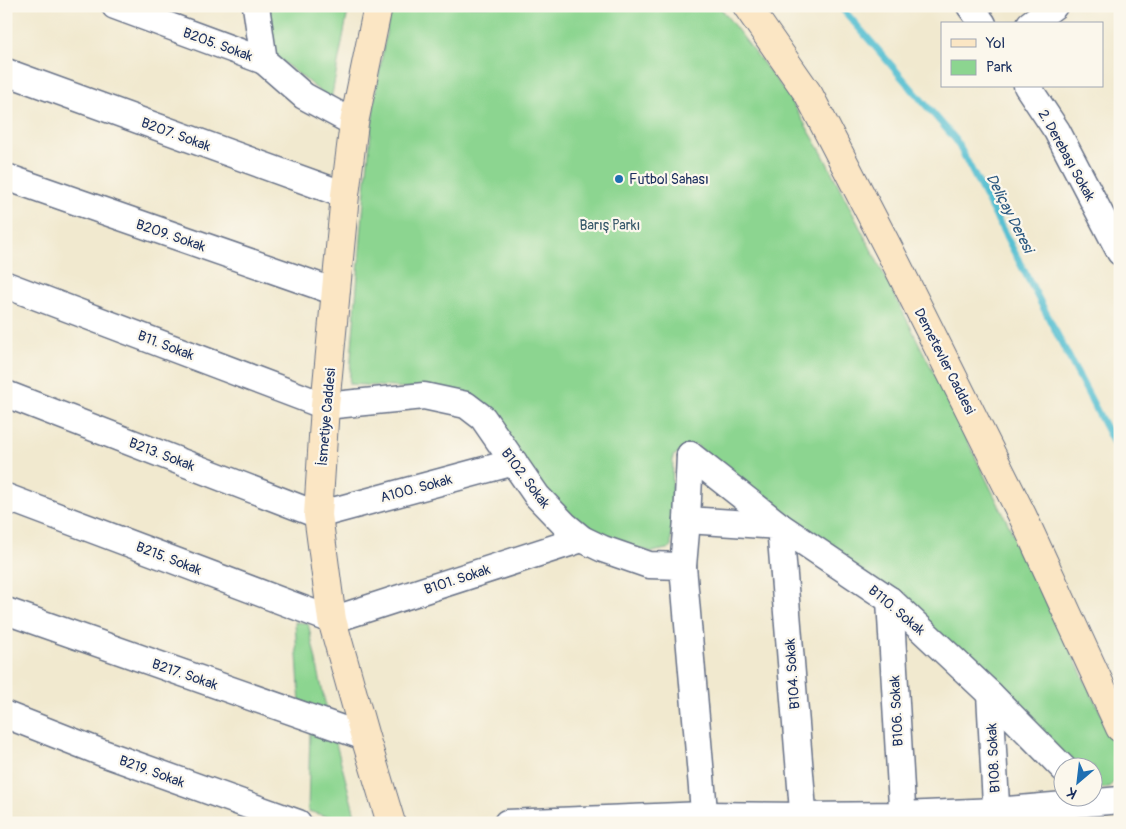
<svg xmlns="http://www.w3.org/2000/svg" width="1126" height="829" viewBox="0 0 1126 829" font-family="Pangolin,sans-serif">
<rect width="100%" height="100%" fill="#fbf7ec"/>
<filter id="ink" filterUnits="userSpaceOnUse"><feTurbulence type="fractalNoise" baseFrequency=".02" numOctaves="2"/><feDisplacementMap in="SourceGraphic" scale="10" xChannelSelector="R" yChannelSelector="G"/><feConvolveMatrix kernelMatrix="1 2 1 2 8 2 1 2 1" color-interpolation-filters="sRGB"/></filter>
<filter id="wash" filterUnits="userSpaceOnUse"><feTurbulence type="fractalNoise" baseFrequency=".0096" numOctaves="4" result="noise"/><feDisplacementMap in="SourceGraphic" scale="20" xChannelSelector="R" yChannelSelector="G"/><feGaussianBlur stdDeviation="1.12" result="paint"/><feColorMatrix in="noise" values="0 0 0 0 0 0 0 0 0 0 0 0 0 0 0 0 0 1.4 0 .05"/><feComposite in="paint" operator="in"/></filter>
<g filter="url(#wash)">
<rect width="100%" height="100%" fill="#f1e9cf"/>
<g fill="#8cd590" stroke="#548277">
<path d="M267,6H349L331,100L273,54Z"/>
<path d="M391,6H719L787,94L822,153L938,381L1120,752L1119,777L1108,788H1094V766H1068L695,444L673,456L671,548L652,552L617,543L577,521L537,480L466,392L349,384L365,189L375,96Z"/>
<path d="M295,622L308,623L327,712L300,704Z"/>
<path d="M310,729L334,736L357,823H350L308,811Z"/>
</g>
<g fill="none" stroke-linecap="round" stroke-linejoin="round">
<path stroke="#56c0d2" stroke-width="7" d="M840,6L956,140L1120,455"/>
</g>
</g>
<g filter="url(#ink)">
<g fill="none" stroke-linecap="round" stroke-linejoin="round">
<g stroke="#667086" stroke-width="29">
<g id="street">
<path d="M115,6L264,61"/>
<path d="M256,6L264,61L304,96L354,123"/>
<path d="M970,6L983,24"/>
<path d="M1030,24L1054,6"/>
<path d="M6,72L345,195"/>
<path d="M1027,86L1057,131L1120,252"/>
<path d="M6,177L336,292"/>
<path d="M6,285L325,406L424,396L466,405L483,418L537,496L565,525L582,539L603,549L649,565L683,566L705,823"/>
<path d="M6,394L318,515L514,462"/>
<path d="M690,455L780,526L890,600L990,694L1064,769"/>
<path d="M6,497L332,620L582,539"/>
<path d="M687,520L780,526L804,823"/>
<path d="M683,566L687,520L690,455"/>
<path d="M890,600L903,823"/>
<path d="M6,611L365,737"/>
<path d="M990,694L997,823"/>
<path d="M6,715L100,752L298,823"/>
<path d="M507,823L704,815L803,816L902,815L996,811L1120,800"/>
</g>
</g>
<g stroke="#667086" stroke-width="30">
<g id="secondary">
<path d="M378,6L354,123L345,195L325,406L318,515L332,620L365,737L391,823"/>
<path d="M747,6L809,95L897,265L1023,517L1120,728"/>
</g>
</g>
<use href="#street" stroke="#fff" stroke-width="26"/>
<use href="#secondary" stroke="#fbe6c4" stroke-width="28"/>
</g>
</g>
<circle fill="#1f6fb2" stroke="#fbf7ec" stroke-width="2" cx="619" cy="179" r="5"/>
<g text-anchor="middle" stroke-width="4.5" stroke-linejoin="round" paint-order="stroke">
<g font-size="14" fill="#1b2f5e" stroke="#fbf7ec">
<text transform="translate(218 44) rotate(20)" y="5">B205. Sokak</text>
<text transform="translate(176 134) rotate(20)" y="5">B207. Sokak</text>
<text transform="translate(1067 155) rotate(61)" y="5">2. Derebaşı Sokak</text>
<text transform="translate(171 235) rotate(19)" y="5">B209. Sokak</text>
<text transform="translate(166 345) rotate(21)" y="5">B11. Sokak</text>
<text transform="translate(945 361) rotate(63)" y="5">Demetevler Caddesi</text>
<text transform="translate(326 417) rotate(-85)" y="5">İsmetiye Caddesi</text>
<text transform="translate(162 454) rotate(21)" y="5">B213. Sokak</text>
<text transform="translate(526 478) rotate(53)" y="5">B102. Sokak</text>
<text transform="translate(416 488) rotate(-15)" y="5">A100. Sokak</text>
<text transform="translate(169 558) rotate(21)" y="5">B215. Sokak</text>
<text transform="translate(457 579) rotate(-18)" y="5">B101. Sokak</text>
<text transform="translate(897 610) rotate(40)" y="5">B110. Sokak</text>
<text transform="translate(185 674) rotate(19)" y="5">B217. Sokak</text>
<text transform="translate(792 674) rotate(-94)" y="5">B104. Sokak</text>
<text transform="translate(896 711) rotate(-93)" y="5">B106. Sokak</text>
<text transform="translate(993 758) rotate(-93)" y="5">B108. Sokak</text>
<text transform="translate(152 771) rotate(20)" y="5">B219. Sokak</text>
</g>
<g font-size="14" fill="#1b2f5e" stroke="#fbf7ec" text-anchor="start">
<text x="629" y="184">Futbol Sahası</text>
</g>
<g font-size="14" fill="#37586a" stroke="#fbf7ec">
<text x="610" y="230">Barış Parkı</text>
</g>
<g font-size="15" font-style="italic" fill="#2d5a81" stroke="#fbf7ec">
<text transform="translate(1010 213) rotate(63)" y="5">Deliçay Deresi</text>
</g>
</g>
<rect width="1126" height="829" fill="none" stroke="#fbf7ec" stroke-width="25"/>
<rect x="941" y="22" width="162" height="65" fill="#fbf7ec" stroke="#a1a7b3"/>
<rect x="951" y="39" width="25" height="8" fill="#fbe6c4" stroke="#a1a7b3"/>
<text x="986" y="48" font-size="15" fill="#1b2f5e">Yol</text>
<rect x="951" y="60" width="25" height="15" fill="#8cd590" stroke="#a1a7b3"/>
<text x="986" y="72" font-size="15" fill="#1b2f5e">Park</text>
<g transform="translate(1078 782) rotate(208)"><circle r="24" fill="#fbf7ec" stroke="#a1a7b3"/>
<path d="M0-4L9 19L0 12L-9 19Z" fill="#1f6fb2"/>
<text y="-8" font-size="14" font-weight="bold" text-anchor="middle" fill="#1b2f5e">K</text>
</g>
</svg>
